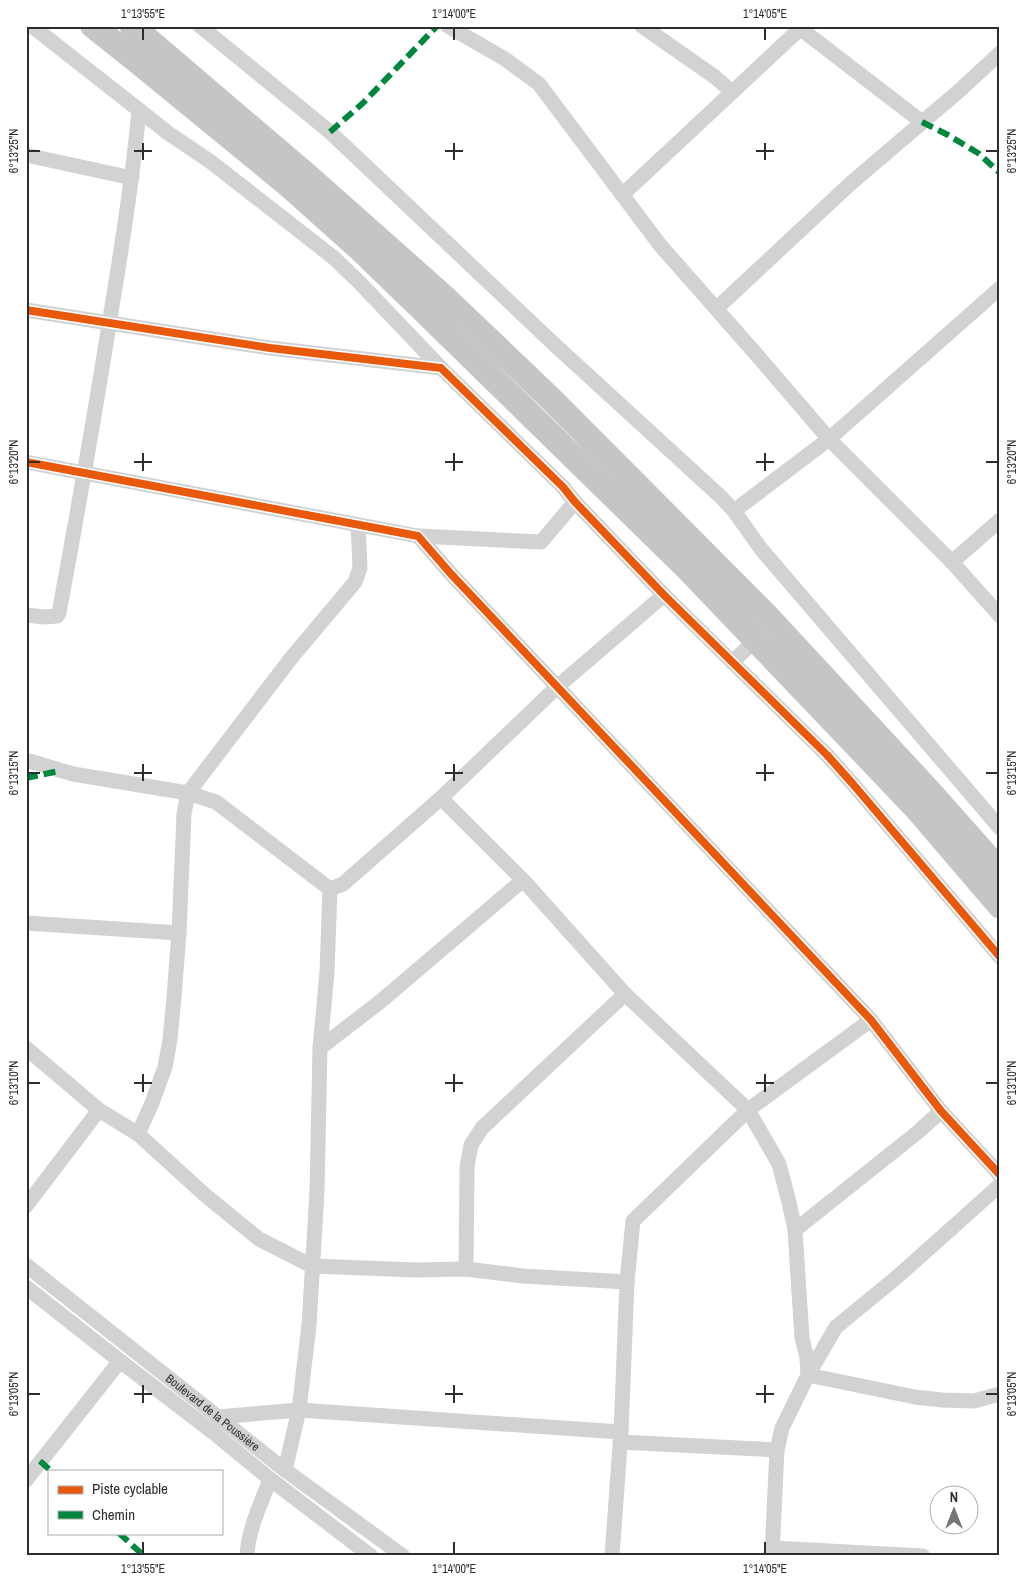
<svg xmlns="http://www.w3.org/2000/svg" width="1026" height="1582" viewBox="0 0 1026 1582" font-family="'Archivo Narrow',sans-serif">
<rect width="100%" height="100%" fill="#fff"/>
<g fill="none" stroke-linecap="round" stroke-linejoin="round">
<g stroke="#d2d2d2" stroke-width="15">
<path d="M32,26L139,110"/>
<path d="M200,26L330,132L556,346L721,497L734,511L761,549L1000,828"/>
<path d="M448,26L505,59L539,84L660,245L756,354L829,439L952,562L1000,616"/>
<path d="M642,26L715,77L732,92"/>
<path d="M797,26L922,122"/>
<path d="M26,155L132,178"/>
<path d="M622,195L803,26"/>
<path d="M717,308L850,184L960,90L1000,53"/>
<path d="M26,310L270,348L441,368L563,487L575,502L664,595L827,755L852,783L1000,957"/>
<path d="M26,462L418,536L451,574L871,1020L941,1111L1000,1175"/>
<path d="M734,511L829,439L1000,288"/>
<path d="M418,536L541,542L575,502"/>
<path d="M952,562L1000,520"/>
<path d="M26,615L45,617L57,616L59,613C78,510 96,408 112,306C123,240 133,176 139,110L168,133L211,162L334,258L359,282L441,368"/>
<path d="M732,662L756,640"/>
<path d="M26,760L73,774L188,793L216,802L330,889"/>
<path d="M441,798L523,880L625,994L748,1110L779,1164L789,1202L795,1230L802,1338L807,1358L808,1375"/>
<path d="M26,923L179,933"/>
<path d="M26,1048L99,1110L26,1206"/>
<path d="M320,1048L381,1001L523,880"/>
<path d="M99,1110L138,1134L152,1103L165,1067L170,1040L174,997L179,933L184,814L188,793L292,657L355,582L360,568L358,525"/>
<path d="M138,1134L205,1195L259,1239L312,1266L416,1270L466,1269L523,1276L627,1282"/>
<path d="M795,1230L918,1132L941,1111"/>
<path id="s1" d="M26,1265L285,1470L403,1556"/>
<path d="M466,1269L467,1167L471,1145L482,1128L625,994"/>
<path d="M26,1287L120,1361L214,1433L270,1479L371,1556"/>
<path d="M808,1375L836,1327L897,1277L1000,1185"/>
<path d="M217,1417L299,1410L621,1432"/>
<path d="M620,1442L777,1450"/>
<path d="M285,1470L299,1410L309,1325L317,1191L320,1048L327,972L330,889L343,884L441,798L557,687L664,595"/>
<path d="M26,1480L120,1361"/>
<path d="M772,1548L923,1556"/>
<path d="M247,1556C248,1529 261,1504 270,1479"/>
<path d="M612,1556L621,1432L627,1282L633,1221L748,1110L871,1020"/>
<path d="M772,1556L777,1450L782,1428L808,1375L915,1397L942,1400L974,1401L1000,1394"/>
</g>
<g stroke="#c5c5c5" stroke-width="25">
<path d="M93,26L137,61L286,183L361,250L424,311L688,569L917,809L1000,906"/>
<path d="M132,26L310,178L443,296L551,399L766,615L930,792L1000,871"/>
</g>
<g stroke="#00873e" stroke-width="6" stroke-dasharray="12 6" stroke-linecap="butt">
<path d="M922,122L948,135L978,153L1000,173"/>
<path d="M330,132L363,103L437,26"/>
<path d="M26,778L59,771"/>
<path d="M40,1461L51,1471"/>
<path d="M119,1533L144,1556"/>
</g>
<g stroke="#fff" stroke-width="11">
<g id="cycleway">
<path d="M26,310L270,348L441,368L563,487L575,502L664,595L827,755L852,783L1000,957"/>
<path d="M26,462L418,536L451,574L871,1020L941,1111L1000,1175"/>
</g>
</g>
<use href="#cycleway" stroke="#e8590c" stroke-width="8"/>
</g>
<path fill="none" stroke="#2d2d2d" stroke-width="2" d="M143,28V40M454,28V40M765,28V40M143,143V160M454,143V160M765,143V160M28,151H40M134,151H152M445,151H463M756,151H774M986,151H998M143,453V471M454,453V471M765,453V471M28,462H40M134,462H152M445,462H463M756,462H774M986,462H998M143,764V781M454,764V781M765,764V781M28,773H40M134,773H152M445,773H463M756,773H774M986,773H998M143,1074V1092M454,1074V1092M765,1074V1092M28,1083H40M134,1083H152M445,1083H463M756,1083H774M986,1083H998M143,1385V1403M454,1385V1403M765,1385V1403M28,1394H40M134,1394H152M445,1394H463M756,1394H774M986,1394H998M143,1542V1554M454,1542V1554M765,1542V1554"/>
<g text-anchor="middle" stroke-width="5" stroke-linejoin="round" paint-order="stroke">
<g font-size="12" fill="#2d2d2d" stroke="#fff">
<text dy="4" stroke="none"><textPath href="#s1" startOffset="238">Boulevard de la Poussière</textPath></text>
</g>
</g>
<rect width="1026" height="1582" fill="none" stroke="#ffffff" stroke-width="55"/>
<rect x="48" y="1470" width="175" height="65" fill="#ffffff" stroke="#ababab"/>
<rect x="58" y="1486" width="25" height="8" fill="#e8590c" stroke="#ababab"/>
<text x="92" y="1494" font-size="15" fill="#2d2d2d">Piste cyclable</text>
<rect x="58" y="1511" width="25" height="8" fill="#00873e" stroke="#ababab"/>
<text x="92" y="1520" font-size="15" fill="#2d2d2d">Chemin</text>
<g transform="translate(954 1510)"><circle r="24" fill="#ffffff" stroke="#ababab"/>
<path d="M0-4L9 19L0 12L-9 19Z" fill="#767676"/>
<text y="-8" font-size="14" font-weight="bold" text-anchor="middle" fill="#2d2d2d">N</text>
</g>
<rect x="28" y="28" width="970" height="1526" fill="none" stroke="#2d2d2d" stroke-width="2"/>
<g font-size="12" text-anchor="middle" fill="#2d2d2d">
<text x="143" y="18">1°13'55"E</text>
<text x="454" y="18">1°14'00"E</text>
<text x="765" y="18">1°14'05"E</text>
<text transform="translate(14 151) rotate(-90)" y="4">6°13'25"N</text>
<text transform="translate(1012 151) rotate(-90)" y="4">6°13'25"N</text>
<text transform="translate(14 462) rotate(-90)" y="4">6°13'20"N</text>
<text transform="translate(1012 462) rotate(-90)" y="4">6°13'20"N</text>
<text transform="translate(14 773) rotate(-90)" y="4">6°13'15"N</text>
<text transform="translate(1012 773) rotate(-90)" y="4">6°13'15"N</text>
<text transform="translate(14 1083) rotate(-90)" y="4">6°13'10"N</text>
<text transform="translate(1012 1083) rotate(-90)" y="4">6°13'10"N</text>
<text transform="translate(14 1394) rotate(-90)" y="4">6°13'05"N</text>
<text transform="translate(1012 1394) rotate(-90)" y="4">6°13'05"N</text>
<text x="143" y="1573">1°13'55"E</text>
<text x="454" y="1573">1°14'00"E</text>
<text x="765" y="1573">1°14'05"E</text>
</g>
</svg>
